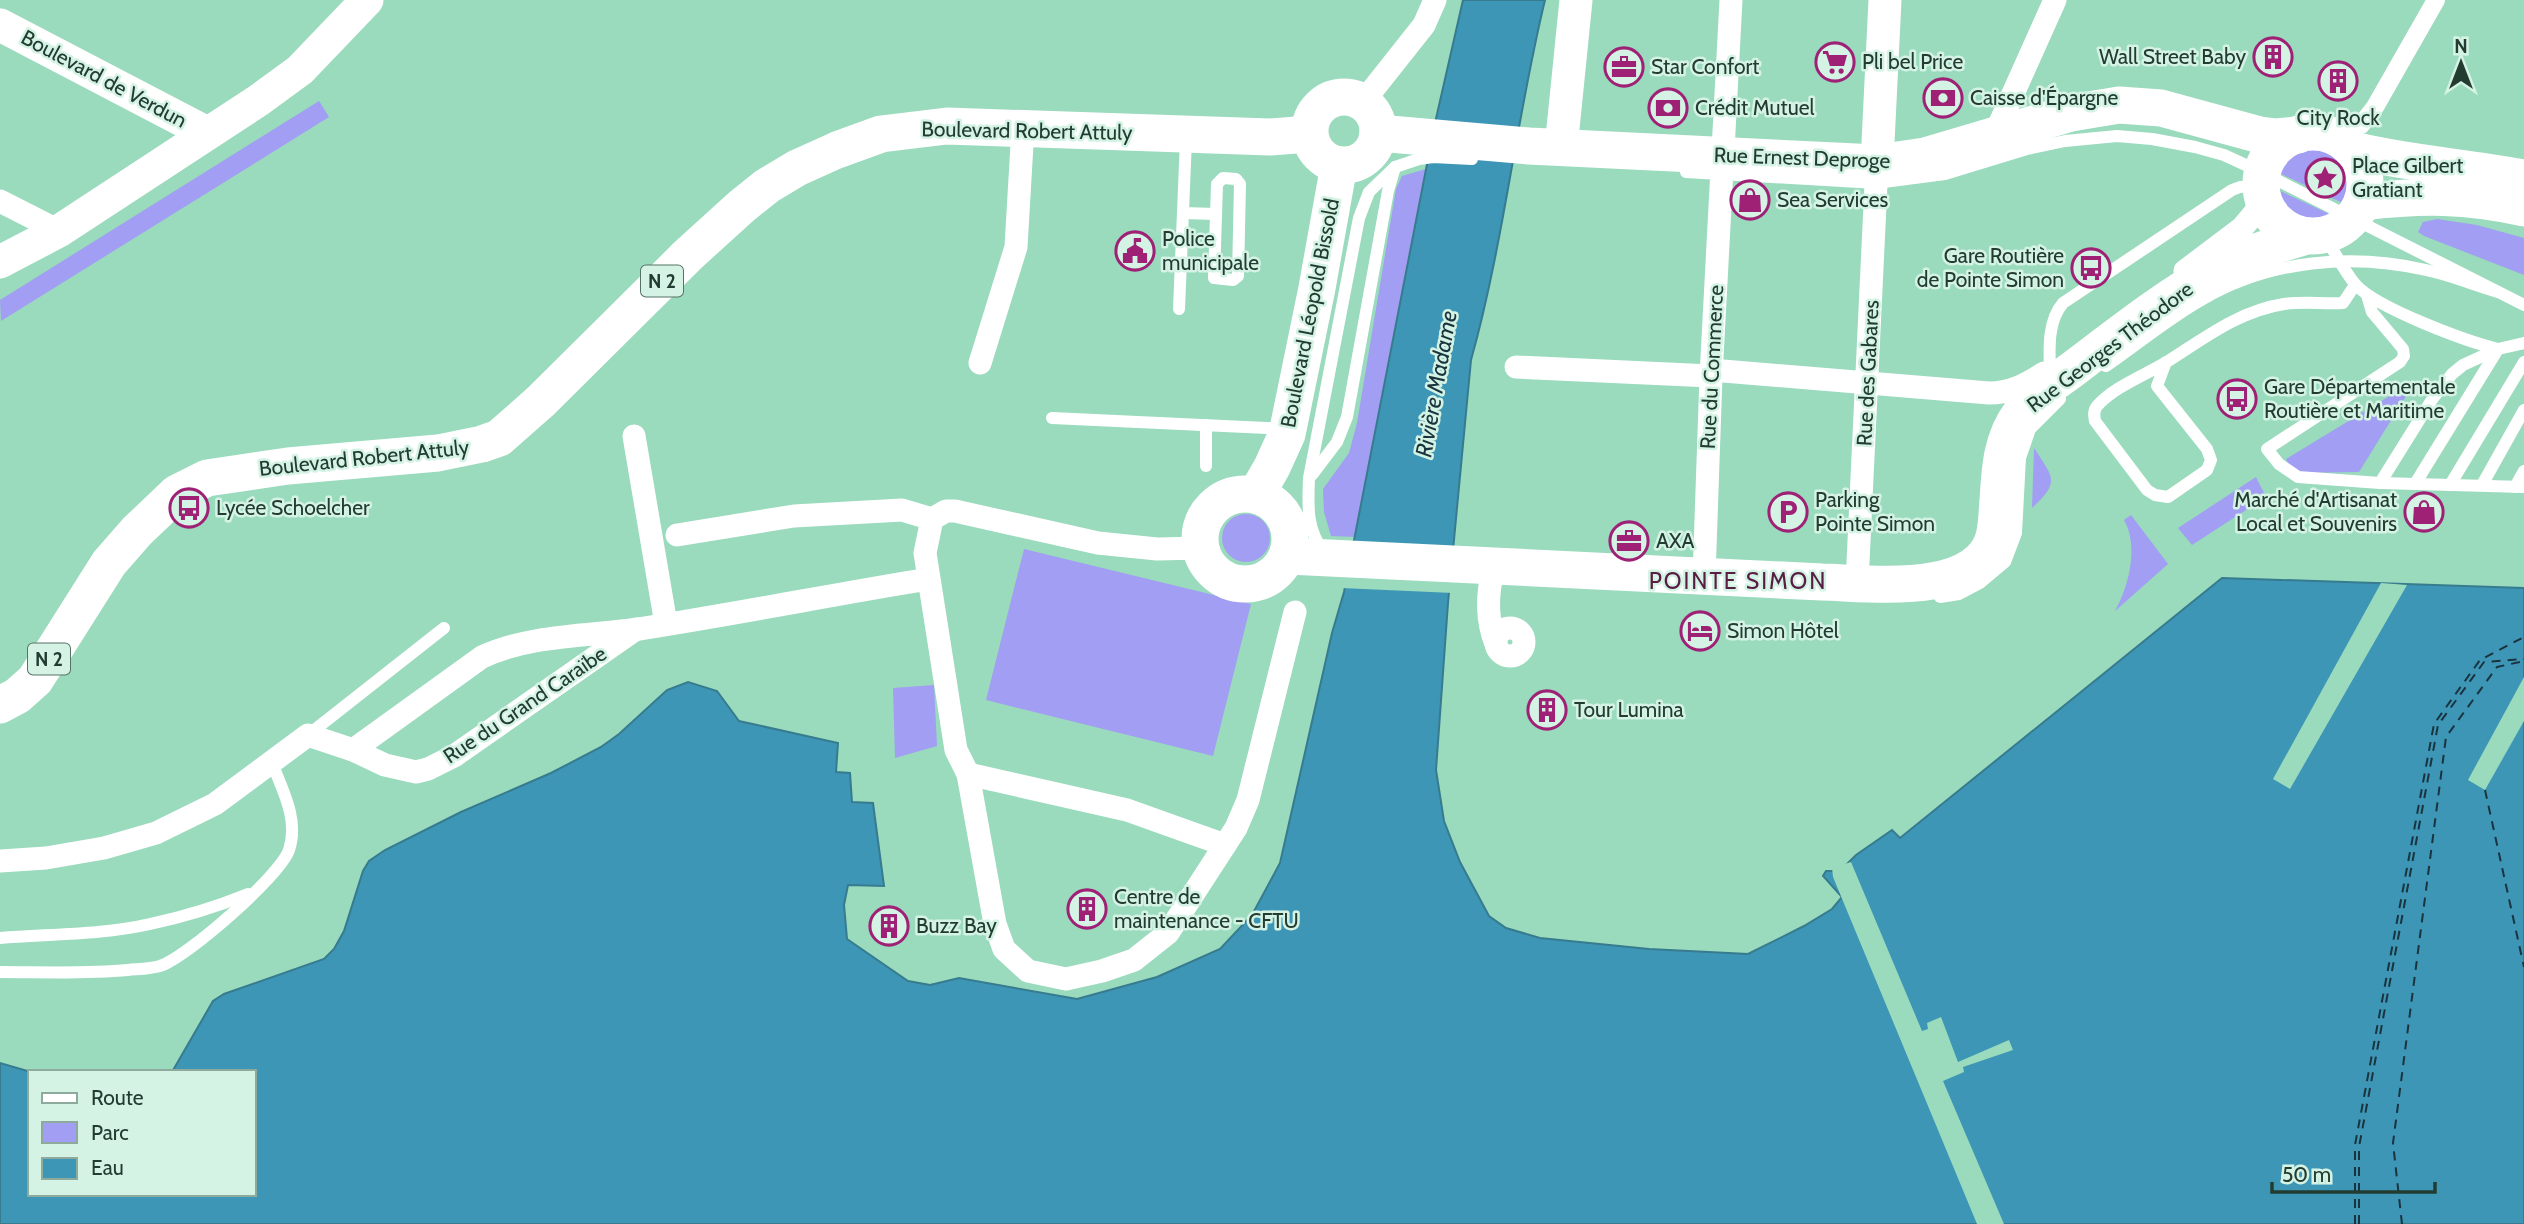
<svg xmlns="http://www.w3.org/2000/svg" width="2524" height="1224" viewBox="0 0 2524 1224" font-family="Cabin,sans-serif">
<rect width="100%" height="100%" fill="#9adabd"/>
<g fill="#a19ef3">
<path d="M319,101L329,117L1,321L0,300Z"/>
<path d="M2314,144C2354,148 2364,171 2351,207L2275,171L2292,151Z"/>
<path d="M1426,169L1355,537L1331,536L1324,512L1323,489L1349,453L1357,423L1396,189L1402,176Z"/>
<path d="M2274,188L2342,220C2311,236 2279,225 2274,188Z"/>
<path d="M2437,219L2477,225L2524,238V275L2424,236L2418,232L2423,222Z"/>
<path d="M2416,380L2359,472L2292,473L2286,459Z"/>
<path d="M2034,448C2053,478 2061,481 2032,508Z"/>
<path d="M2256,477L2266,497L2192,545L2178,528Z"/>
<circle cx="1246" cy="538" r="24"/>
<path d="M2131,515L2168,564L2115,611C2129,586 2139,546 2124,520Z"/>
<path d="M1024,549L1251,604L1213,756L986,700Z"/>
<path d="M934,685L937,746L895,758L893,688Z"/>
</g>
<path fill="#3e96b6" stroke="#367b8e" stroke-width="2" d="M1463,0H1545C1516,119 1504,242 1471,360L1448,603L1436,770L1444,821L1460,862L1489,916L1506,928L1540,938L1649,949L1748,954L1804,926L1832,909L1842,897L1823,876L1826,871H1840L1856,855L1892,830L1900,838L2222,578L2524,588V1224H0V1063L31,1072L30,1194H254V1072H172L213,1001L224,994L324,959L334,949L344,931L363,871L369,861L385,850L461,812L551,773L601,747L619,734L667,690L688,682L717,691L739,721L838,743L836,772L850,773L852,802L873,803L884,886L848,885L844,905L847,939L908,981L930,985L959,978L1077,999L1157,977L1220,949L1252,915L1280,863L1332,633L1344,592L1435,123Z"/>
<g fill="#9adabd">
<path d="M1351,542L1457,547L1453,593L1341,588Z"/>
<path d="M2381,583L2407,585L2290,789L2273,779Z"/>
<path d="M2524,677V721L2485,790L2468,780Z"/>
<path d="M1851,862L1922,1031L1928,1029L1927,1023L1941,1017L1958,1062L2009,1040L2013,1050L1963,1067L1964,1072L1943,1081L2004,1224H1977L1833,877L1832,868Z"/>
</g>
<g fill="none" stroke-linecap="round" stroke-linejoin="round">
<g stroke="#19343f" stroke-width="2" stroke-dasharray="9 7" stroke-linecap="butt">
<path d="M2485,790L2524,967"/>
<path d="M2355,1224V1145L2434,724L2480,660L2524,637"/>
<path d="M2359,1224V1147L2438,725L2484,662L2524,659"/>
<path d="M2402,1224L2393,1143L2446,737L2497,667L2524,661"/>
</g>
<g stroke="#fff" stroke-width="12">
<path d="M1686,172L1876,183L1945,174L2027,149L2065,141L2117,136L2152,139L2195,147L2224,155L2263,173L2524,305"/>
<path d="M1223,178L1236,179L1240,184L1238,276L1233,280L1214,278L1217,184Z"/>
<path d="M1183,213L1216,214"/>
<path d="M2324,235C2333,249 2345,273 2356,285C2377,308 2465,341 2498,349L2415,484"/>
<path d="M2367,295L2372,312L2403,349L2404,356L2400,362L2267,449L2279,464L2298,477L2380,483L2524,487"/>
<path d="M1179,309L1186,139"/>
<path d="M2166,362L2157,386L2207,449L2211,460L2207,470L2168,497L2155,495L2147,490L2095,421C2094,416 2093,411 2097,406C2114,387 2143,376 2165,363C2202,340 2238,311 2284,304C2303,301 2323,304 2343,303L2355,285"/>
<path d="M2106,366C2138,344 2169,318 2203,299C2270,260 2352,253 2426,270C2450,275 2474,285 2498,292"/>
<path d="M2050,369C2049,348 2048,320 2063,303L2232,190L2240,187L2262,186"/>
<path d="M1052,418L1286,429"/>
<path d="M1206,466V425"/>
<path d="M1312,475L1337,442L1347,417L1388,191L1395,167"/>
<path d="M2380,483L2433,398L2452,374L2463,365L2498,349L2524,343"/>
<path d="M2450,485L2524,362"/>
<path d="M2482,485L2524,410"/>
<path d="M2515,487L2524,471"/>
<path d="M1324,552C1306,529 1308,506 1309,478L1359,218L1369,192L1395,167L1419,159L1433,157L1472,159"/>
<path d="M1940,597L1959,594L1980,583L2005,562L2016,533L2020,458L2030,429L2060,399"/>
<path d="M308,735L444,628"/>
<path d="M0,938C49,934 102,935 150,924C183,917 216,907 248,894"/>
<path d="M0,972C42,972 85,974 128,970C138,969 150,969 160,966C186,958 280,876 289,850C299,820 283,791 272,763"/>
</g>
<path stroke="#fff" stroke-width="18" d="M2349,130L2361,125L2375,107L2436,0"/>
<g stroke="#fff" stroke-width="23">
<path d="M1363,102L1424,25L1435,0"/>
<path d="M1995,134L2055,0"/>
<path d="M0,201L59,231"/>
<path d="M2185,271L2242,228L2264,202"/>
<path d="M980,363L1016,247L1023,127"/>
<path d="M1516,367L1711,376"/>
<path d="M1711,370L1989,393C2010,393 2026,385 2044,373"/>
<path d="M634,436L666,624"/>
<path d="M677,535L794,516L902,510L932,519"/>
<path d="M1201,548L1157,549L1098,543L955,511H946L932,519L925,553L956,750L968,774L995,924L1004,949L1028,971L1066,979L1102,971L1134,960L1168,933L1236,828L1248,800L1295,612"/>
<path d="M1494,567C1487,592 1486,619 1496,644"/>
<path d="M1704,577L1711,376L1731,0"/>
<path d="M1857,583L1877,163"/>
<circle cx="1510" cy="642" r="14"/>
<path d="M353,750L482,657C529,635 588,636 639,629C735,614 831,595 928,579"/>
<path d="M968,774L1127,810L1225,845"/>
<path d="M0,861L46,858L104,848L156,833L215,804L308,735L353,750L385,765L416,772L428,769L454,756L636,629"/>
</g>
<g stroke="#fff" stroke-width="33">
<path d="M0,25L207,133"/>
<path d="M1561,148L1576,0"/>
<path d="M1877,163L1885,0"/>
<path d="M0,262L59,231L259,100L300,70L367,0"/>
</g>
<g stroke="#fff" stroke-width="37">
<circle cx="1344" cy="131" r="34"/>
<circle cx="2313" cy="184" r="52"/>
<path d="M1378,133L1529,146L1877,163L1925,156L2071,113L2119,105L2161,108L2260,135L2276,137L2298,135"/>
<path d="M2353,150C2409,164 2467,167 2524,178"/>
<path d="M2362,202C2422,195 2466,195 2524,208"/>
<circle cx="1245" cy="539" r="45"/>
<path d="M1256,495L1272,467L1287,434L1317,288L1339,165"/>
<path d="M1288,556L1822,582C1869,583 1978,598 1994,537C1997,525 1997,512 1998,500C2000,469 2001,440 2020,414C2034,394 2058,381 2077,366C2122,332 2171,293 2221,267C2248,253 2277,245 2306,236"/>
<path d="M0,705L17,696L35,680L109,563L137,531L177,493L207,478L288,466L438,453L482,444L499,438L541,401L688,255L742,206L767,186L797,168L837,150L881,134L947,126L1270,137L1309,134"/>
</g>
</g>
<defs>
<g id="building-ring" transform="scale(2.0125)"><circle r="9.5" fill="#d4f3e4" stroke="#9f2176" stroke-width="1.5"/><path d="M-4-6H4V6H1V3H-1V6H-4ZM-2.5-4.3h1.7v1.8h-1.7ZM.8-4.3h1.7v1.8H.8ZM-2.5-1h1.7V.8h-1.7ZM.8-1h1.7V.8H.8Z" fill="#9f2176"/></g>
<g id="supermarket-ring" transform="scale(2.0125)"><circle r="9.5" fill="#d4f3e4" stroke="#9f2176" stroke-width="1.5"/><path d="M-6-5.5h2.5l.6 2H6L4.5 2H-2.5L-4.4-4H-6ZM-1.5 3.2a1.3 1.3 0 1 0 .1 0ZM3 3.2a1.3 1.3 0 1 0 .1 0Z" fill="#9f2176"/></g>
<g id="office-ring" transform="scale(2.0125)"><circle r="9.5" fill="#d4f3e4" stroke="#9f2176" stroke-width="1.5"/><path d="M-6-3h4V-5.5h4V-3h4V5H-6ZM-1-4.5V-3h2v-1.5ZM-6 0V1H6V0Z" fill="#9f2176"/></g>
<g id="bank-ring" transform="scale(2.0125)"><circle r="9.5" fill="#d4f3e4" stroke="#9f2176" stroke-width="1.5"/><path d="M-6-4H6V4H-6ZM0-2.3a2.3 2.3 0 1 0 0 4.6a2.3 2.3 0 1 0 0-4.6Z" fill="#9f2176"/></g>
<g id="sight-ring" transform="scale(2.0125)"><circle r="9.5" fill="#d4f3e4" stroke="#9f2176" stroke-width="1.5"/><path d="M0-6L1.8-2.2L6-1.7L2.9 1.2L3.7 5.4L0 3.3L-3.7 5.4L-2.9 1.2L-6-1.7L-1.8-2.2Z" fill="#9f2176"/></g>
<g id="shop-ring" transform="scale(2.0125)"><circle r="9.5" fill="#d4f3e4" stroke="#9f2176" stroke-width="1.5"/><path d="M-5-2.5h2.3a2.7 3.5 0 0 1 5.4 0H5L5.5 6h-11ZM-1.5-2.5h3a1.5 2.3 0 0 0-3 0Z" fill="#9f2176"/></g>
<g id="civic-ring" transform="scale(2.0125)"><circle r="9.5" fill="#d4f3e4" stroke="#9f2176" stroke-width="1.5"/><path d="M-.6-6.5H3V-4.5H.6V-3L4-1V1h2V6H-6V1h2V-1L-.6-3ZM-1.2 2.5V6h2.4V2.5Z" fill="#9f2176"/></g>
<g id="bus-ring" transform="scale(2.0125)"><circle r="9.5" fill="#d4f3e4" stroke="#9f2176" stroke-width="1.5"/><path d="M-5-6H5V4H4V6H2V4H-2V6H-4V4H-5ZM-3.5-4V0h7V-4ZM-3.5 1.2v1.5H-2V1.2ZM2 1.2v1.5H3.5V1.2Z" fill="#9f2176"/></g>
<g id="parking-ring" transform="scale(2.0125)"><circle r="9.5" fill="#d4f3e4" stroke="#9f2176" stroke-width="1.5"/><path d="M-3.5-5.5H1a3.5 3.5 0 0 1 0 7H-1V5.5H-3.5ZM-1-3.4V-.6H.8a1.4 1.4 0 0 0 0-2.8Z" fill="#9f2176"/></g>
<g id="hotel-ring" transform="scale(2.0125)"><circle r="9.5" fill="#d4f3e4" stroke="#9f2176" stroke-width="1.5"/><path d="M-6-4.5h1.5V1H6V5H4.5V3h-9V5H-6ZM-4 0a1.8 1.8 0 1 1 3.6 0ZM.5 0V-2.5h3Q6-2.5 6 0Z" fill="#9f2176"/></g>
</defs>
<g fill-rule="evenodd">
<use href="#building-ring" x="2273" y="57"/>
<use href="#supermarket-ring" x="1835" y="62"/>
<use href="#office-ring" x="1624" y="67"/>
<use href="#building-ring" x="2338" y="81"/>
<use href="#bank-ring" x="1943" y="98"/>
<use href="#bank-ring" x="1668" y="108"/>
<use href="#sight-ring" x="2325" y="178"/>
<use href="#shop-ring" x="1750" y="200"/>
<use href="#civic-ring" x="1135" y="251"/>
<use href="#bus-ring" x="2091" y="268"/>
<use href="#bus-ring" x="2237" y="399"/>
<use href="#bus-ring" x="189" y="508"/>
<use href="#parking-ring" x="1788" y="512"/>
<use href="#shop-ring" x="2424" y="512"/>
<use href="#office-ring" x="1629" y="541"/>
<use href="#hotel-ring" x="1700" y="631"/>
<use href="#building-ring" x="1547" y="710"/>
<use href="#building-ring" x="1087" y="909"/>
<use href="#building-ring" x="889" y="926"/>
</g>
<g text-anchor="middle" stroke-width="5" stroke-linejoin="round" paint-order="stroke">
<g fill="#d4f3e4" stroke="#577367" stroke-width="2">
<rect x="641" y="265.5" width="42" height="31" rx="5"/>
<rect x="28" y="643.5" width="42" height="31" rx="5"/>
</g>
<g font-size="19" font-weight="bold" fill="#223c31">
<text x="662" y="288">N 2</text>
<text x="49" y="666">N 2</text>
</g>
<g font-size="21" fill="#223c31" stroke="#d4f3e4" text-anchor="start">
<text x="2246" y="64" text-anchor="end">Wall Street Baby</text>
<text x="1862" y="69">Pli bel Price</text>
<text x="1651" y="74">Star Confort</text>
<text x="1970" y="105">Caisse d'Épargne</text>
<text x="1695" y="115">Crédit Mutuel</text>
<text x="2338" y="125" text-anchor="middle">City Rock</text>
<text x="2352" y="173">Place Gilbert<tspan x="2352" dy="24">Gratiant</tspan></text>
<text x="1777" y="207">Sea Services</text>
<text x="1162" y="246">Police<tspan x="1162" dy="24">municipale</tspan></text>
<text x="2064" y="263" text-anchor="end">Gare Routière<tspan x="2064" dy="24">de Pointe Simon</tspan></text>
<text x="2264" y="394">Gare Départementale<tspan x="2264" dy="24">Routière et Maritime</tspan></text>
<text x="1815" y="507">Parking<tspan x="1815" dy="24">Pointe Simon</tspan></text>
<text x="2397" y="507" text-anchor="end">Marché d'Artisanat<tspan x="2397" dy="24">Local et Souvenirs</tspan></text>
<text x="216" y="515">Lycée Schoelcher</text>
<text x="1656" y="548">AXA</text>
<text x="1727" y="638">Simon Hôtel</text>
<text x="1574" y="717">Tour Lumina</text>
<text x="1114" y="904">Centre de<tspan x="1114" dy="24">maintenance - CFTU</tspan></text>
<text x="916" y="933">Buzz Bay</text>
</g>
<g font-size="21" fill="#223c31" stroke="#d4f3e4">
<text transform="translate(104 79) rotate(28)" y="7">Boulevard de Verdun</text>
<text transform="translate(1027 131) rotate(1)" y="7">Boulevard Robert Attuly</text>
<text transform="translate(1802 158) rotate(2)" y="7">Rue Ernest Deproge</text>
<text transform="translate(1310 313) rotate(-79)" y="7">Boulevard Léopold Bissold</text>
<text transform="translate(2110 347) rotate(-37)" y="7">Rue Georges Théodore</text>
<text transform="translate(1712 367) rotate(-87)" y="7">Rue du Commerce</text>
<text transform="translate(1868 373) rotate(-87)" y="7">Rue des Gabares</text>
<text transform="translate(364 458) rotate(-6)" y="7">Boulevard Robert Attuly</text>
<text transform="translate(525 705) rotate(-34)" y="7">Rue du Grand Caraïbe</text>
</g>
<g font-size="23" font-style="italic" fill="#19343f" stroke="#d4f3e4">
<text transform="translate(1436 384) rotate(-80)" y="8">Rivière Madame</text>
</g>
<g font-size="23" letter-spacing="2" fill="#591d43" stroke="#d4f3e4">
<text x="1738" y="589">POINTE SIMON</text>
</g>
</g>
<rect x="28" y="1070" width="228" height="126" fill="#d4f3e4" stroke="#8daa9c" stroke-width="2"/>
<rect x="42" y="1093" width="35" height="10" fill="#ffffff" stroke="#8daa9c" stroke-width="2"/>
<text x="91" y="1105" font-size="21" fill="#223c31">Route</text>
<rect x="42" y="1122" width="35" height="21" fill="#a19ef3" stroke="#8daa9c" stroke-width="2"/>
<text x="91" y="1140" font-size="21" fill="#223c31">Parc</text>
<rect x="42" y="1158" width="35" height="21" fill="#3e96b6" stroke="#8daa9c" stroke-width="2"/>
<text x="91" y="1175" font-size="21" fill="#223c31">Eau</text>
<g transform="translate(2461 63)" stroke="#d4f3e4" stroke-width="5" paint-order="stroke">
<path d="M0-5L12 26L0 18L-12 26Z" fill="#223c31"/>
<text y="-10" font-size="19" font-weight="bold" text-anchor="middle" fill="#223c31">N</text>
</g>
<path d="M2272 1182v10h163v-10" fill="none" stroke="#223c31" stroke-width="3.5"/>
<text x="2282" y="1182" font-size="21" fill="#223c31" stroke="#d4f3e4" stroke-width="5" paint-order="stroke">50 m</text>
</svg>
